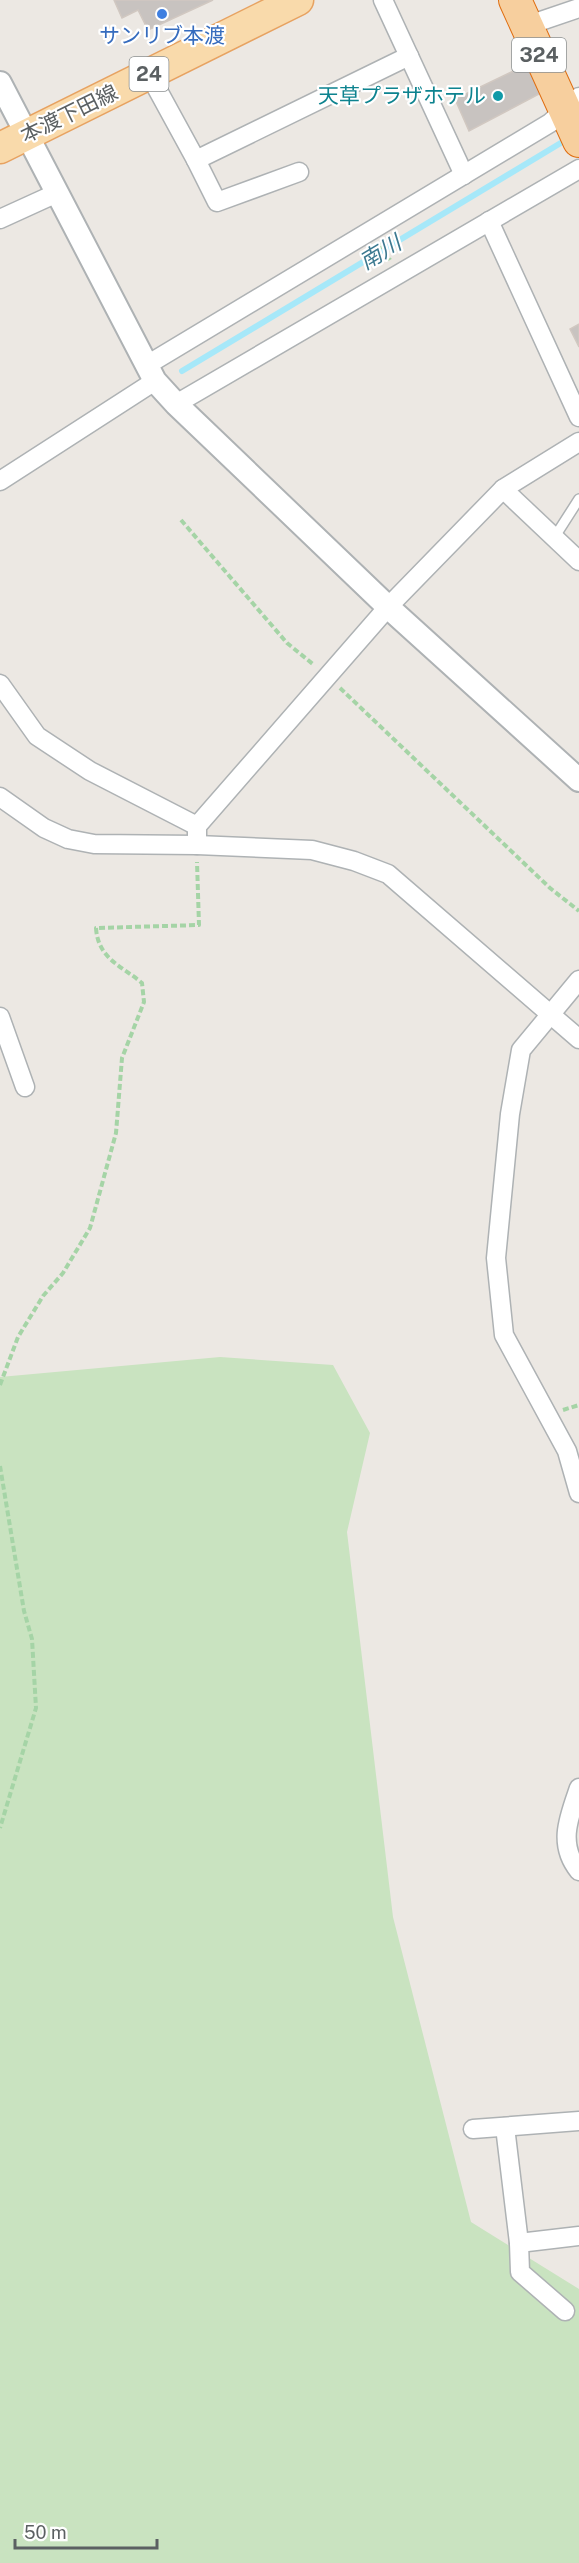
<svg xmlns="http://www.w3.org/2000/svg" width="579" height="2563" viewBox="0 0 579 2563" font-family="'Public Sans','Noto Sans JP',sans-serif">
<rect width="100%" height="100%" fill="#ece8e3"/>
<path fill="#c9e3c0" d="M220,1357L333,1365L370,1433L347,1532L393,1917L471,2222L579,2289V2563H0V1377Z"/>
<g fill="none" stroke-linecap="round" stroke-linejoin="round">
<path stroke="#a6e8f9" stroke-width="6" d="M182,371L569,138"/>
</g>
<g fill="#c8c3c0" stroke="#d1c8c1" stroke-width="1.5">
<path d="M114,0H213L148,30L138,10L122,18Z"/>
<path d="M528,64L541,93L469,131L455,99Z"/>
<path d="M579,324V347L570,329Z"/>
</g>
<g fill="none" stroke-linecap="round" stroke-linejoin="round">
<g stroke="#aeb2b4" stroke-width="12">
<path id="service" d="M554,538L579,499"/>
</g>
<g stroke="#aeb2b4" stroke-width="21">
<g id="minor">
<path d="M383,0L464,175"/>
<path d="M526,26L579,8"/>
<path d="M149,74L196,160L409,56"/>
<path d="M196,160L217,202L299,172"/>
<path d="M0,219L57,193"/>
<path d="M489,221L579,417"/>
<path d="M147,365L550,123L579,97"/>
<path d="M176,404L579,169"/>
<path d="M0,481L155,381"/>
<path d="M503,489L579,561"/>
<path d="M0,684L37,736L90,771L197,826"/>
<path d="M0,797L44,828L68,839L94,844L197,845L312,850L354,861L388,874L579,1039"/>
<path d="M197,845V826L388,607L503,489L579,442"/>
<path d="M579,980L521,1050L510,1114L496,1258L504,1335L567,1451L579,1493"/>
<path d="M0,1017L25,1087"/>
<path d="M579,1788C569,1817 557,1844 579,1871"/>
<path d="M505,2127L519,2243L579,2236"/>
<path d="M473,2129L579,2121"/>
<path d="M519,2243L520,2272L565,2311"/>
</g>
</g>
<g stroke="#aeb2b4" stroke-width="26">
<path id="tertiary" d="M0,83L155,381L176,404L388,607L579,780"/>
</g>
<g stroke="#e7a261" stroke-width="33">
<path id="primary" d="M0,148L298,0"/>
</g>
<g stroke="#df6d10" stroke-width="34">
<path id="trunk" d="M515,0L579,141"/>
</g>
<g stroke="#a5d4a6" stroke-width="4" stroke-dasharray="6 3" stroke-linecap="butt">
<path d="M380,243L390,260"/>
<path d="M181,520L287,643L314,665"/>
<path d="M340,688L550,888L579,911"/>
<path d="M0,1385L18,1337L43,1296L63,1273L90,1228L116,1133L122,1058L144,1002L142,983C122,966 98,959 96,928L199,925L197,862"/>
<path d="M563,1410L579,1405"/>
<path d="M0,1466L24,1611L32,1639L36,1708L0,1828"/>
</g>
<use href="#service" stroke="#fff" stroke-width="9"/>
<use href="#minor" stroke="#fff" stroke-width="18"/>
<use href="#tertiary" stroke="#fff" stroke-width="22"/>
<use href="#primary" stroke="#f9daab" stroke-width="30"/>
<use href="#trunk" stroke="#f7cf9e" stroke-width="32"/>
</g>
<circle fill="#3f7fe0" stroke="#fff" stroke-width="2" cx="162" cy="14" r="6"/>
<circle fill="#0f9aa8" stroke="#fff" stroke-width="2" cx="498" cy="96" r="6"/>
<g text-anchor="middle" stroke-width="4.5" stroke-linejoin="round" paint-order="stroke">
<g fill="#fff" stroke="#8c9091" stroke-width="1.5">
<rect x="512" y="38" width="54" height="34" rx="4.5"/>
<rect x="129.5" y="57" width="39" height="34" rx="4.5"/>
</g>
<g font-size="20" font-weight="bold" fill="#5b6062">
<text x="539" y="62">324</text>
<text x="149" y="81">24</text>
</g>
<g font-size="21" fill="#366cbe" stroke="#fff">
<text x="162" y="43">サンリブ本渡</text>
</g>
<g font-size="21" fill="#0d838f" stroke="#fff" text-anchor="end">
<text x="486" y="103">天草プラザホテル</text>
</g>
<g font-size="21" fill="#5b6062" stroke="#fff">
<text transform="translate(69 114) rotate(-26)" y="7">本渡下田線</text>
</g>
<g font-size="22" font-style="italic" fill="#3c7990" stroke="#fff">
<text transform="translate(380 252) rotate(-31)" y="8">南川</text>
</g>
</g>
<path d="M15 2539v9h142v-9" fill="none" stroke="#5b6062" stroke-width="3"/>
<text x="24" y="2539" font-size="18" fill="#5b6062" stroke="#ffffff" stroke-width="4.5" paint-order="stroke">50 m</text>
</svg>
